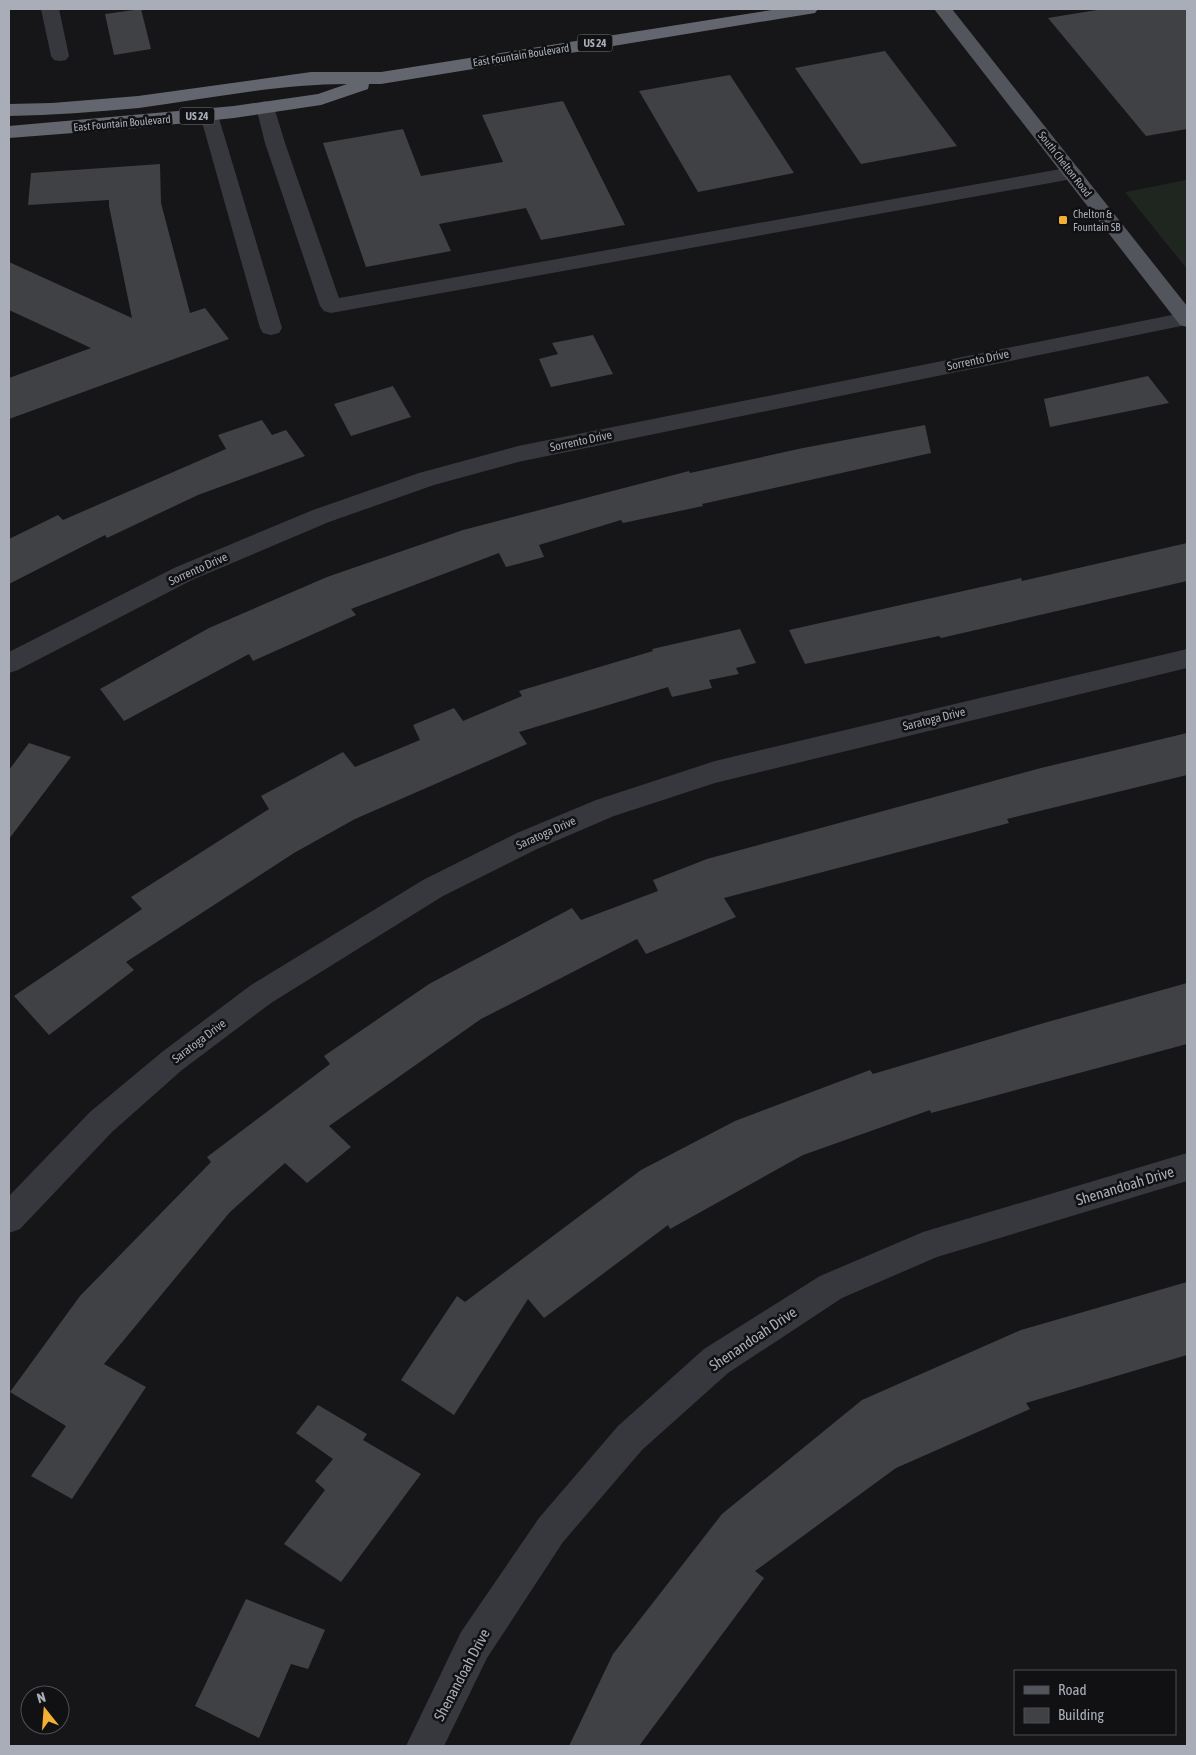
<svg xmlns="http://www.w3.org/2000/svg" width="1196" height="1755" viewBox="0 0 1196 1755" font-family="'Asap Condensed',sans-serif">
<rect width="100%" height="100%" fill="#161618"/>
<path fill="#1e261f" d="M1187,180V269L1125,192Z"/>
<g fill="#404145">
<path d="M141,9L151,49L114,55L105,14Z"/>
<path d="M1103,9H1187V129L1146,136L1048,18Z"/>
<path d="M885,51L957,146L861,164L795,68Z"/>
<path d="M730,75L794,173L698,192L639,91Z"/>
<path d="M563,101L625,225L541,240L526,208L439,224L451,251L366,267L323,143L403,129L421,176L503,162L482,115Z"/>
<path d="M160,164L161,203L190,313L205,308L229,339L9,419V378L91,348L9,310V262L132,318L109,206V200L28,205L31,173Z"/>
<path d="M593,335L613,374L551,387L539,359L558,354L552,343Z"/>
<path d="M1148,376L1169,403L1050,427L1044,399Z"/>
<path d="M393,386L411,417L351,436L334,404Z"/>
<path d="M262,420L272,435L286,430L305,456L198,495L107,538L105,535L9,584V539L58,515L63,520L226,449L218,435Z"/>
<path d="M925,425L931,453L702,504L703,506L623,523L621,520L539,545L544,557L506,567L499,553L351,609L356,615L253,661L249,654L124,721L100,689L209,628L327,577L463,530L689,471L690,473L803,448Z"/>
<path d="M1187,543V581L941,638L939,636L805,664L789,630L1021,578L1022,581Z"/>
<path d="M740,629L756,663L736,668L739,674L709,680L712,688L672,697L668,687L519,732L527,744L355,819L294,853L126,962L134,970L49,1035L14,996L142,909L131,897L269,809L261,796L343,752L355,767L420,740L413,725L454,708L463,721L522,696L519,691L653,651L652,649Z"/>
<path d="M1187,733V775L1007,819L1009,823L724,898L736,917L646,954L637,939L481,1019L329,1126L351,1147L307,1183L285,1163L230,1212L104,1364L146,1387L72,1499L31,1476L66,1426L10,1392L80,1296L211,1162L207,1157L330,1064L324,1056L429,984L572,908L581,920L658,891L653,880L707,859L1041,768Z"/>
<path d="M29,743L71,757L9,839V770Z"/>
<path d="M1187,983V1044L931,1113L930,1110L803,1155L670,1229L668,1225L544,1318L528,1299L454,1415L401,1380L457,1296L465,1302L641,1170L735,1121L870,1070L873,1074L1044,1023Z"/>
<path d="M1187,1282V1355L1026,1403L1030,1409L896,1468L755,1571L764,1578L639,1746H569L613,1654L722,1514L862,1400L1021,1330Z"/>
<path d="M318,1405L367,1434L363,1440L421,1474L341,1582L284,1544L325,1490L315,1481L333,1459L296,1433Z"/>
<path d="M246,1599L325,1630L308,1669L291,1664L259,1738L195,1706Z"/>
</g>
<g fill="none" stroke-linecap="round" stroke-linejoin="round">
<g fill="#37383d" fill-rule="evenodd">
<path d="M41,9H59L69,56L66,60L60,61L54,60L51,56Z"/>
<path d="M265,101L272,103L274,107L285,143L339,298L1072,167L1079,169L1082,173L1079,177L1072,179L331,313L324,311L320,306L265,143L256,107L258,103Z"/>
<path d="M209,109L216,111L218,115L282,328L279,333L271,335L263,333L260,328L200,115L202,111Z"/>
<path d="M1187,312L1186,325L518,462L434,485L329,522L192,580L18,670L9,673V652L174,568L313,510L419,473L518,446Z"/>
<path d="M1187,649V668L715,783L614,816L537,849L443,896L271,1003L182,1070L112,1132L20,1229L9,1233V1196L90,1112L162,1052L251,985L423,880L517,833L596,800L715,761Z"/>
<path d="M1187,1153V1181L937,1257L842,1298L728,1373L642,1450L563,1542L487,1658L444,1746H406L461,1632L539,1518L618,1426L704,1349L820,1276L923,1232Z"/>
</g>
<path fill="#53555c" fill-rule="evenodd" d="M934,9H952L1187,306V327L1180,325Z"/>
<path fill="#63666e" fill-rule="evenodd" d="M778,9H818L815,13L809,14L381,84H369L368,89L321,105L234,118L138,128L9,138V126L234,106L318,94L347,84C277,84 208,99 139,108C96,112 52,115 9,116V104L52,103L138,96L311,72H381Z"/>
</g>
<rect fill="#f2b134" stroke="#111113" stroke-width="2" x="1058" y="215" width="10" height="10" rx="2.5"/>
<g text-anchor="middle" stroke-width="5" stroke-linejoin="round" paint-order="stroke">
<g fill="#111113" stroke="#7b7e86" stroke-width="1">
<rect x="577.5" y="34.5" width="35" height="17" rx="4"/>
<rect x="179.5" y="107.5" width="35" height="17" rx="4"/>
</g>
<g font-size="11" font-weight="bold" fill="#a8adb8">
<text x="595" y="47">US 24</text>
<text x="197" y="120">US 24</text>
</g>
<g font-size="11" fill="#a8adb8" stroke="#111113">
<text transform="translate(521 55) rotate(-9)" y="4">East Fountain Boulevard</text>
<text transform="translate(122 123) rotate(-5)" y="4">East Fountain Boulevard</text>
<text transform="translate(1065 164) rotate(52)" y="4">South Chelton Road</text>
</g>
<g font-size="11" fill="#a8adb8" stroke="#111113" text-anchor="start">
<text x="1073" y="218">Chelton &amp;<tspan x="1073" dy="13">Fountain SB</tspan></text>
</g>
<g font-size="12" fill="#a8adb8" stroke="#111113">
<text transform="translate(978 360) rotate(-12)" y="4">Sorrento Drive</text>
<text transform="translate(581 441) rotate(-12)" y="4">Sorrento Drive</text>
<text transform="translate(198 569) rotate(-24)" y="4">Sorrento Drive</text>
<text transform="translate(934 719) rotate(-14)" y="4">Saratoga Drive</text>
<text transform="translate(546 833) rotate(-24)" y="4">Saratoga Drive</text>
<text transform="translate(199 1041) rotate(-37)" y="4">Saratoga Drive</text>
</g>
<g font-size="15" fill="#a8adb8" stroke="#111113">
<text transform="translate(1125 1186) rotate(-17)" y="5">Shenandoah Drive</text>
<text transform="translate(753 1339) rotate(-34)" y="5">Shenandoah Drive</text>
<text transform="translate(462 1675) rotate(-62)" y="5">Shenandoah Drive</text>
</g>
</g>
<rect width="1196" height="1755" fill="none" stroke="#a8adb8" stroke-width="20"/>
<rect x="1014" y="1670" width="162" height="65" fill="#111113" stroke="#4d4f55"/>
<rect x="1024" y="1686" width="25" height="8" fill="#53555c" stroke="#4d4f55"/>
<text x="1058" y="1695" font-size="15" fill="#a8adb8">Road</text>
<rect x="1024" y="1708" width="25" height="15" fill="#404145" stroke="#4d4f55"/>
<text x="1058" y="1720" font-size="15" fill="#a8adb8">Building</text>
<g transform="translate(45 1710) rotate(343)"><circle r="24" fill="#111113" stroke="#4d4f55"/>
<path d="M0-4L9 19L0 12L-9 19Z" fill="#f2b134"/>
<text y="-8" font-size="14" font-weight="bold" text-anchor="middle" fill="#a8adb8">N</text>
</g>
</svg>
